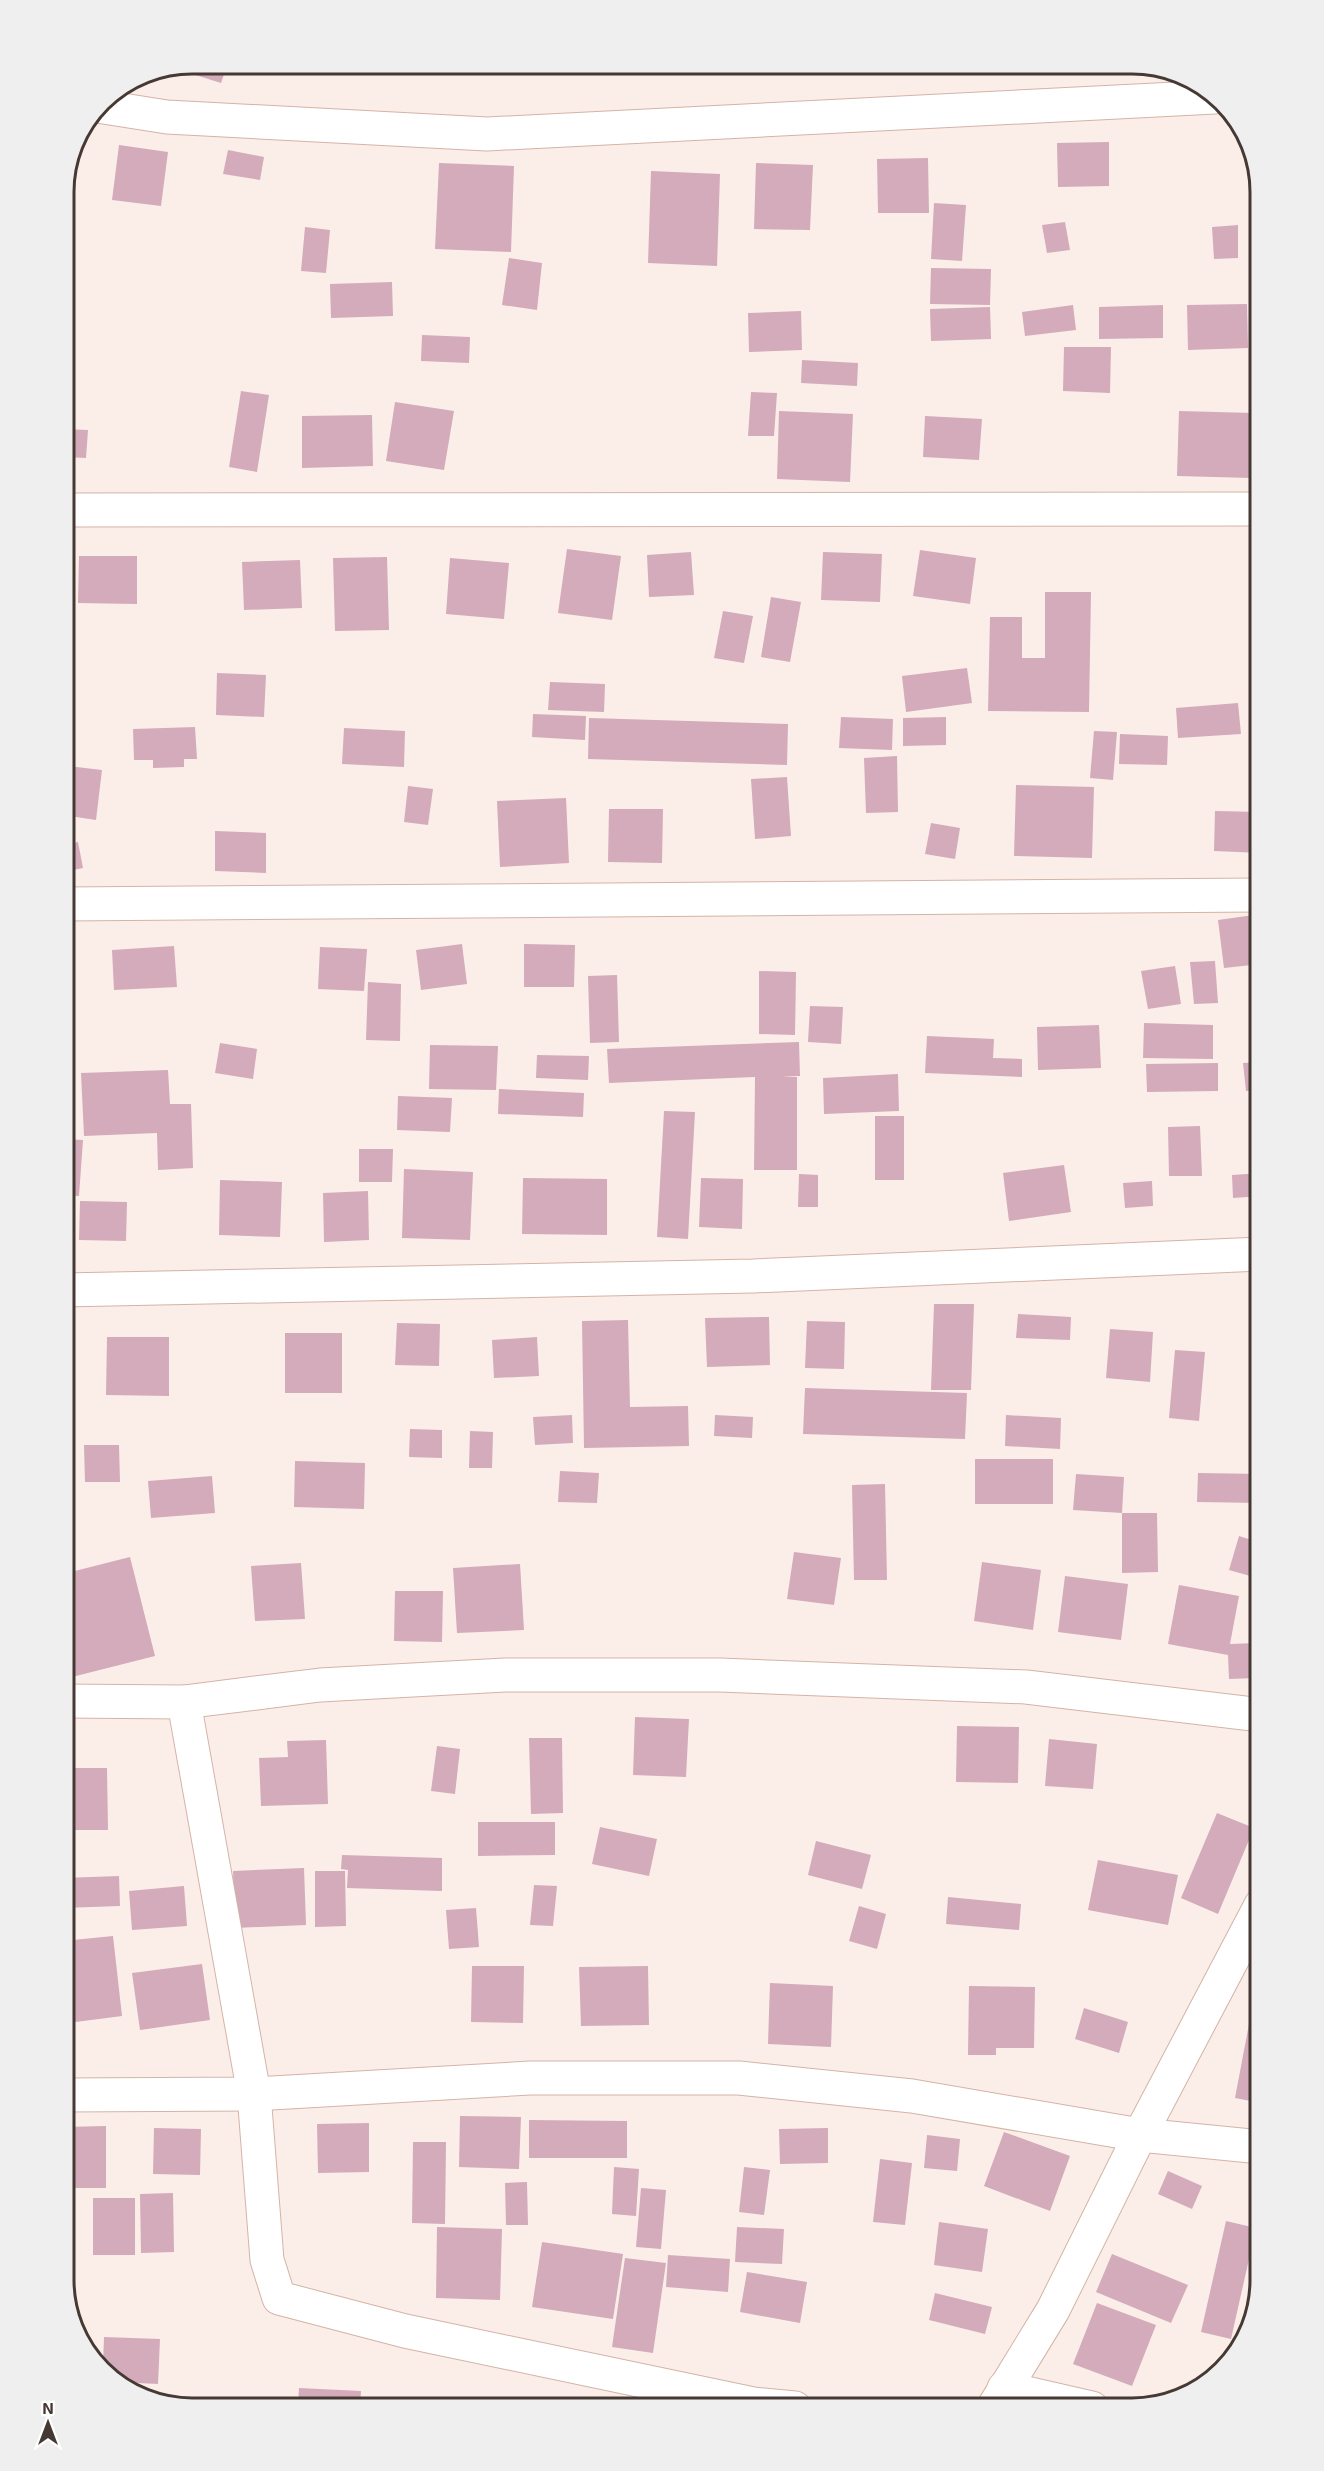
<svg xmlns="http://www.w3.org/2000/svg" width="1324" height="2471" viewBox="0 0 1324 2471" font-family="'Exo 2',sans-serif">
<rect width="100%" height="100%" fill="#fbeee8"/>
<g fill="#d4abbb">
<path d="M191,63H228L221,83L170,67Z"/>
<path d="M623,63H654L653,74L622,73Z"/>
<path d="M1109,142V186L1058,187L1057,143Z"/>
<path d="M119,145L168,152L161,206L112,200Z"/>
<path d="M228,150L264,157L260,180L223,174Z"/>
<path d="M1253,150L1260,185H1251Z"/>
<path d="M928,158L929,213H878L877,159Z"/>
<path d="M439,163L514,166L511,252L435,249Z"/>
<path d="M756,163L813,165L810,230L754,229Z"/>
<path d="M651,171L720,174L717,266L648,263Z"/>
<path d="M934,203L966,205L962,261L931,259Z"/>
<path d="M1065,222L1070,250L1047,253L1042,225Z"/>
<path d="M1238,225V258L1214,259L1212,227Z"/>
<path d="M305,227L330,230L326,273L301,271Z"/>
<path d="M509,258L542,263L537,310L502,305Z"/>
<path d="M931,268L991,269L990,305L930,304Z"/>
<path d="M392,282L393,316L331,318L330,284Z"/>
<path d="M1247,304L1248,348L1188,350L1187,305Z"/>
<path d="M1073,305L1076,330L1025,336L1022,312Z"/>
<path d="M1163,305V338L1099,339V307Z"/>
<path d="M990,307L991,339L931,341L930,309Z"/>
<path d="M801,311L802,350L749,352L748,313Z"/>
<path d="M422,335L470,337L469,363L421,361Z"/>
<path d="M1064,347H1111L1110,393L1063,391Z"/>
<path d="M802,360L858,363L857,386L801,383Z"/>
<path d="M241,391L269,395L257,472L229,467Z"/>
<path d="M751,392L777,393L774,436H748Z"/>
<path d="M395,402L454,411L444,470L386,461Z"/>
<path d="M779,411L853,414L850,482L777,479Z"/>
<path d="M1179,411L1253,413L1251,478L1177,476Z"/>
<path d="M372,415L373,466L302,468V416Z"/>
<path d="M925,416L982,419L979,460L923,457Z"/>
<path d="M63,429L88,430L86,458L63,457Z"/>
<path d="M567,549L621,556L612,620L558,613Z"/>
<path d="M920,550L976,558L970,604L913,596Z"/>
<path d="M691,552L694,595L649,597L647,555Z"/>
<path d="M823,552L882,554L880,602L821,600Z"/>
<path d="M79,556H137V604L78,603Z"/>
<rect x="63" y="557" width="12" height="32"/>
<path d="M387,557L389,630L335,631L333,558Z"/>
<path d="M450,558L509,563L504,619L446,614Z"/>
<path d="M300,560L302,608L244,610L242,562Z"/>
<path d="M1045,592H1091L1089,712L988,711L990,617H1022V658H1045Z"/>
<path d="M771,597L801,602L790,662L761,657Z"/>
<path d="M723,611L753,616L744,663L714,658Z"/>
<path d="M967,668L972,703L906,712L902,676Z"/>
<path d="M217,673L266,675L264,717L216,715Z"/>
<path d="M550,682L605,684L604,712L548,710Z"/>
<path d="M1238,703L1241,734L1178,738L1176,708Z"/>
<path d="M533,714L586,716L585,740L532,737Z"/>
<path d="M841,717L893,719L892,750L839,748Z"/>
<path d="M946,717V745L903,746V718Z"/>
<path d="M589,718L788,724L787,765L588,759Z"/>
<path d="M195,727L197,759H184V767L153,768V760H134L133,729Z"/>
<path d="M344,728L405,731L404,767L342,764Z"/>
<path d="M1094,731L1117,732L1113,780L1090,778Z"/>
<path d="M1120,734L1168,736L1167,765L1119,764Z"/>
<path d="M897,756L898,812L866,813L864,758Z"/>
<path d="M68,766L102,770L96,820L63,815Z"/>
<path d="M787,777L791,836L755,839L751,779Z"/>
<path d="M1016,785L1094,787L1092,858L1014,856Z"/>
<path d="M408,786L433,789L428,825L404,822Z"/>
<path d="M566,798L569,863L500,867L497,801Z"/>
<path d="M609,809H663L662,863L608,862Z"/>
<path d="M1215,811L1261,812V853L1214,851Z"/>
<path d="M931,823L960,828L955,859L925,854Z"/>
<path d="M215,831L266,833V873L215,871Z"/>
<path d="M78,842L83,868L63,872V845Z"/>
<path d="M1261,914V964L1224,968L1218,920Z"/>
<path d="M462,944L467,984L421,990L416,950Z"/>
<path d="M524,944L575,945L574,987H524Z"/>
<path d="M174,946L177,987L114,990L112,950Z"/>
<path d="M320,947L367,949L364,991L318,989Z"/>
<path d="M1215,961L1218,1003L1194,1004L1190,962Z"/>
<path d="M1175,966L1181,1004L1148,1009L1141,971Z"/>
<path d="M759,971L796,972L795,1035L759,1034Z"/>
<path d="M617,975L619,1042L590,1043L588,976Z"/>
<path d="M368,982L401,984L400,1041L366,1040Z"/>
<path d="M810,1006L843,1007L841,1044L808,1042Z"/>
<path d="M1144,1023L1213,1025V1059L1143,1058Z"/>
<path d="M1099,1025L1101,1068L1038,1070L1037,1027Z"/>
<path d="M927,1036L994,1039L993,1058L1022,1059V1077L925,1073Z"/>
<path d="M799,1042L800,1076H782L797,1077V1170H754L755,1077L609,1083L607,1049Z"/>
<path d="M220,1043L257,1049L253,1079L215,1073Z"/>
<path d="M430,1045L498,1046L496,1090L429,1089Z"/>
<path d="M537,1055L589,1056L588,1080L536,1078Z"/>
<path d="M1261,1062V1090L1246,1091L1243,1063Z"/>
<path d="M1218,1063V1091L1147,1092L1146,1064Z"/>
<path d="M168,1070L170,1104H191L193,1168L158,1170L157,1133L84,1136L81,1073Z"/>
<path d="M898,1074L899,1111L824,1114L823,1078Z"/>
<path d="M72,1082L73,1103H63V1083Z"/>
<path d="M499,1089L584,1093L583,1117L498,1114Z"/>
<path d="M398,1096L452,1098L450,1132L397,1130Z"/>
<path d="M664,1111L695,1112L688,1239L657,1237Z"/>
<rect x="875" y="1116" width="29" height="64"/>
<path d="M1200,1126L1202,1176H1169L1168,1127Z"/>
<path d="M63,1139L83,1140L79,1196L63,1195Z"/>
<path d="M359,1149H393L392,1182H359Z"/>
<path d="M1064,1165L1071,1212L1009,1221L1003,1173Z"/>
<path d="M404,1169L473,1172L470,1240L402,1238Z"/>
<path d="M1261,1173V1196L1233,1198L1232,1175Z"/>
<path d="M799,1174L818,1175V1207H798Z"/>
<path d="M523,1178L607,1179V1235L522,1234Z"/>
<path d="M701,1178L743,1179L742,1229L699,1227Z"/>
<path d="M220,1180L282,1182L280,1237L219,1235Z"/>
<path d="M1152,1181L1153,1206L1125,1208L1123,1183Z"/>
<path d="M368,1191L369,1240L324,1242L323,1193Z"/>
<path d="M63,1198H75L74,1248H63Z"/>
<path d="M80,1201L127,1202L126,1241L79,1240Z"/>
<path d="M934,1304H974L971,1390H931Z"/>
<path d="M1018,1314L1071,1317L1070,1340L1016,1338Z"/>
<path d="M769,1317L770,1365L707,1367L705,1318Z"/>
<path d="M628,1320L630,1407L688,1406L689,1446L584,1448L582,1321Z"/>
<path d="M807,1321L845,1322L844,1369L805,1368Z"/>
<path d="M397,1323L440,1324L439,1366L395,1365Z"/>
<path d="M1110,1329L1153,1332L1150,1382L1106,1378Z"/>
<rect x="285" y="1333" width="57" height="60"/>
<path d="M107,1337H169V1396L106,1395Z"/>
<path d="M537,1337L539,1376L494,1378L492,1340Z"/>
<path d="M1175,1350L1205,1352L1199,1421L1169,1418Z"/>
<path d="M805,1388L967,1393L965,1439L803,1434Z"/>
<path d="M572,1415L573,1443L535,1445L533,1417Z"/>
<path d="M715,1415L753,1417L752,1438L714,1436Z"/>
<path d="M1006,1415L1061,1418L1060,1449L1005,1446Z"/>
<path d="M410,1429L442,1430V1458L409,1457Z"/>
<path d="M470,1431L493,1432L492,1468H469Z"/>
<path d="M84,1445H119L120,1482H85Z"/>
<rect x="975" y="1459" width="78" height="45"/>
<path d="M295,1461L365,1463L364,1509L294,1507Z"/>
<path d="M560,1471L599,1473L597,1503L558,1502Z"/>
<path d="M1198,1473L1261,1474V1503L1197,1502Z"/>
<path d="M1076,1474L1124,1477L1122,1513L1073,1510Z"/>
<path d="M212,1476L215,1513L151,1518L148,1481Z"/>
<path d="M885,1484L887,1580H854L852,1485Z"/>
<path d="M1122,1513H1157L1158,1572L1122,1573Z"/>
<path d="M1239,1536L1261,1543V1579L1229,1570Z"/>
<path d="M794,1552L841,1558L834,1605L787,1599Z"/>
<path d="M130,1557L155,1656L72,1677L63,1642V1574Z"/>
<path d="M982,1562L1041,1570L1033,1630L974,1621Z"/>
<path d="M301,1563L305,1619L255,1621L251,1566Z"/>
<path d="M520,1564L524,1630L457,1633L453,1568Z"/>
<path d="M1065,1576L1128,1584L1121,1640L1058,1632Z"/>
<path d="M1179,1585L1239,1596L1230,1644L1256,1643L1257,1678L1229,1679L1228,1655L1168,1644Z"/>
<path d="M395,1591H443L442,1642L394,1641Z"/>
<path d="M635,1717L689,1719L686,1777L633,1775Z"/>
<path d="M957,1726L1019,1727L1018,1783L956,1782Z"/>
<path d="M529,1738H562L563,1813L531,1814Z"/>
<path d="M1049,1739L1097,1744L1093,1789L1045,1786Z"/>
<path d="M326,1740L328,1804L261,1806L259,1758L288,1757L287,1741Z"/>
<path d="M437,1746L460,1749L455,1794L431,1791Z"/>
<path d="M63,1768H107L108,1830H63Z"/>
<path d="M1217,1813L1254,1828L1218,1914L1181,1898Z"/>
<path d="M478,1822H555V1855L478,1856Z"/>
<path d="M600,1827L657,1839L649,1876L592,1864Z"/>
<path d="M816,1841L871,1855L862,1889L808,1875Z"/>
<path d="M342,1855L442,1858V1891L347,1888L348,1870L341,1869Z"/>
<path d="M1098,1860L1178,1875L1168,1925L1088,1910Z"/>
<path d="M304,1868L306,1925L235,1928L233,1871Z"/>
<path d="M315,1871H345L346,1926L315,1927Z"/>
<path d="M119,1876L120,1906L63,1908V1878Z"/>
<path d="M534,1885L557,1886L553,1926L530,1925Z"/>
<path d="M184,1886L187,1926L132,1930L129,1891Z"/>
<path d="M948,1897L1021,1904L1019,1930L946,1924Z"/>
<path d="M859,1906L886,1914L877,1949L849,1941Z"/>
<path d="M476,1908L479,1947L449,1949L446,1910Z"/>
<path d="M113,1936L122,2016L68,2023L63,1984V1941Z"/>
<path d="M202,1964L210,2020L140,2030L132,1973Z"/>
<path d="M472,1966H524L523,2023L471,2022Z"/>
<path d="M648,1966L649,2025L581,2026L579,1967Z"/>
<path d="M770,1983L833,1986L831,2047L768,2044Z"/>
<path d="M969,1986L1035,1987L1034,2048H996V2055H968Z"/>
<path d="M1253,2003L1261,2005V2103L1235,2098Z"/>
<path d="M1084,2008L1128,2022L1119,2053L1075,2039Z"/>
<path d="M460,2116L521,2117L519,2169L459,2167Z"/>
<path d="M529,2120L627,2121V2158H529Z"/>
<path d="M369,2123V2172L318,2173L317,2124Z"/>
<path d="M106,2126V2188H63V2127Z"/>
<path d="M154,2128L201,2129L200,2175L153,2174Z"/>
<path d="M828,2128V2163L780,2164L779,2129Z"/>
<path d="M1004,2132L1070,2156L1050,2211L984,2186Z"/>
<path d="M927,2135L960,2139L957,2171L924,2168Z"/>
<path d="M413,2142H446L445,2224L412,2223Z"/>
<path d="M880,2159L912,2163L905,2225L873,2222Z"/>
<path d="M614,2167L639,2169L636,2216L612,2214Z"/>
<path d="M744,2167L770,2170L764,2215L739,2212Z"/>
<path d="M1168,2171L1202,2186L1192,2209L1158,2194Z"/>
<path d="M527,2182L528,2225H506L505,2183Z"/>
<path d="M641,2188L666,2190L661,2249L636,2247Z"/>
<path d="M173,2193L174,2252L141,2253L140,2194Z"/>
<rect x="93" y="2198" width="42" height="57"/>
<path d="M1226,2221L1256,2228L1231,2339L1201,2332Z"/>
<path d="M939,2222L988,2229L982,2272L934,2265Z"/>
<path d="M437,2227L502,2229L500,2300L436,2298Z"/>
<path d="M737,2227L784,2229L782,2264L735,2262Z"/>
<path d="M542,2242L623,2254L613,2319L532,2307Z"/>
<path d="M1112,2254L1188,2285L1171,2323L1096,2292Z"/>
<path d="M668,2255L730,2259L728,2292L666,2287Z"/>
<path d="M625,2258L666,2263L653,2353L612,2347Z"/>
<path d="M747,2272L807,2282L800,2323L740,2312Z"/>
<path d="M935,2293L992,2307L985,2334L929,2320Z"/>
<path d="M1251,2300H1255L1248,2322H1247Z"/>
<path d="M1097,2303L1156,2325L1132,2386L1073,2364Z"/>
<path d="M104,2337L160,2339L158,2384L117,2382L103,2366Z"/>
<path d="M299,2388L361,2391L360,2408H298Z"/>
</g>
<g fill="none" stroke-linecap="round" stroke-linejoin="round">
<g stroke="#d3b4a6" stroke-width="35">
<g id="street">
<path d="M97,106L167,117L487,134L1215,97"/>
<path d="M63,510L1261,509"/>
<path d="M63,904L1261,895"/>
<path d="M63,1290L753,1276L1261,1254"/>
<path d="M63,1701L184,1702L320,1685L505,1675H720L1026,1687L1261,1715"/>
<path d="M184,1702L254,2094L267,2260L279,2298L405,2331L753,2404L795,2408"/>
<path d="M63,2095L254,2094L530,2078H739L912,2096L1140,2135L1261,2147"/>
<path d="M1004,2388L1092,2408"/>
<path d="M993,2408L1053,2310L1140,2135L1261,1905"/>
</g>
</g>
<use href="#street" stroke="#fff" stroke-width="33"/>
</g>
<path d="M0 0H1324V2471H0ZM192 74H1132A118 118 0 0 1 1250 192V2280A118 118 0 0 1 1132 2398H192A118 118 0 0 1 74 2280V192A118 118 0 0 1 192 74Z" fill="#f0efef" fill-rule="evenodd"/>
<path fill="none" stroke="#463934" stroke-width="3" d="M192 74H1132A118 118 0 0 1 1250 192V2280A118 118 0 0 1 1132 2398H192A118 118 0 0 1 74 2280V192A118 118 0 0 1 192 74Z"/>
<g transform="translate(48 2423)" stroke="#ffffff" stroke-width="4.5" paint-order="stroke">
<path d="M0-4.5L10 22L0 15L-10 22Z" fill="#463934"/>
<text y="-9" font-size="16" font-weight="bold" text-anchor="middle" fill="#463934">N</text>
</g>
</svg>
